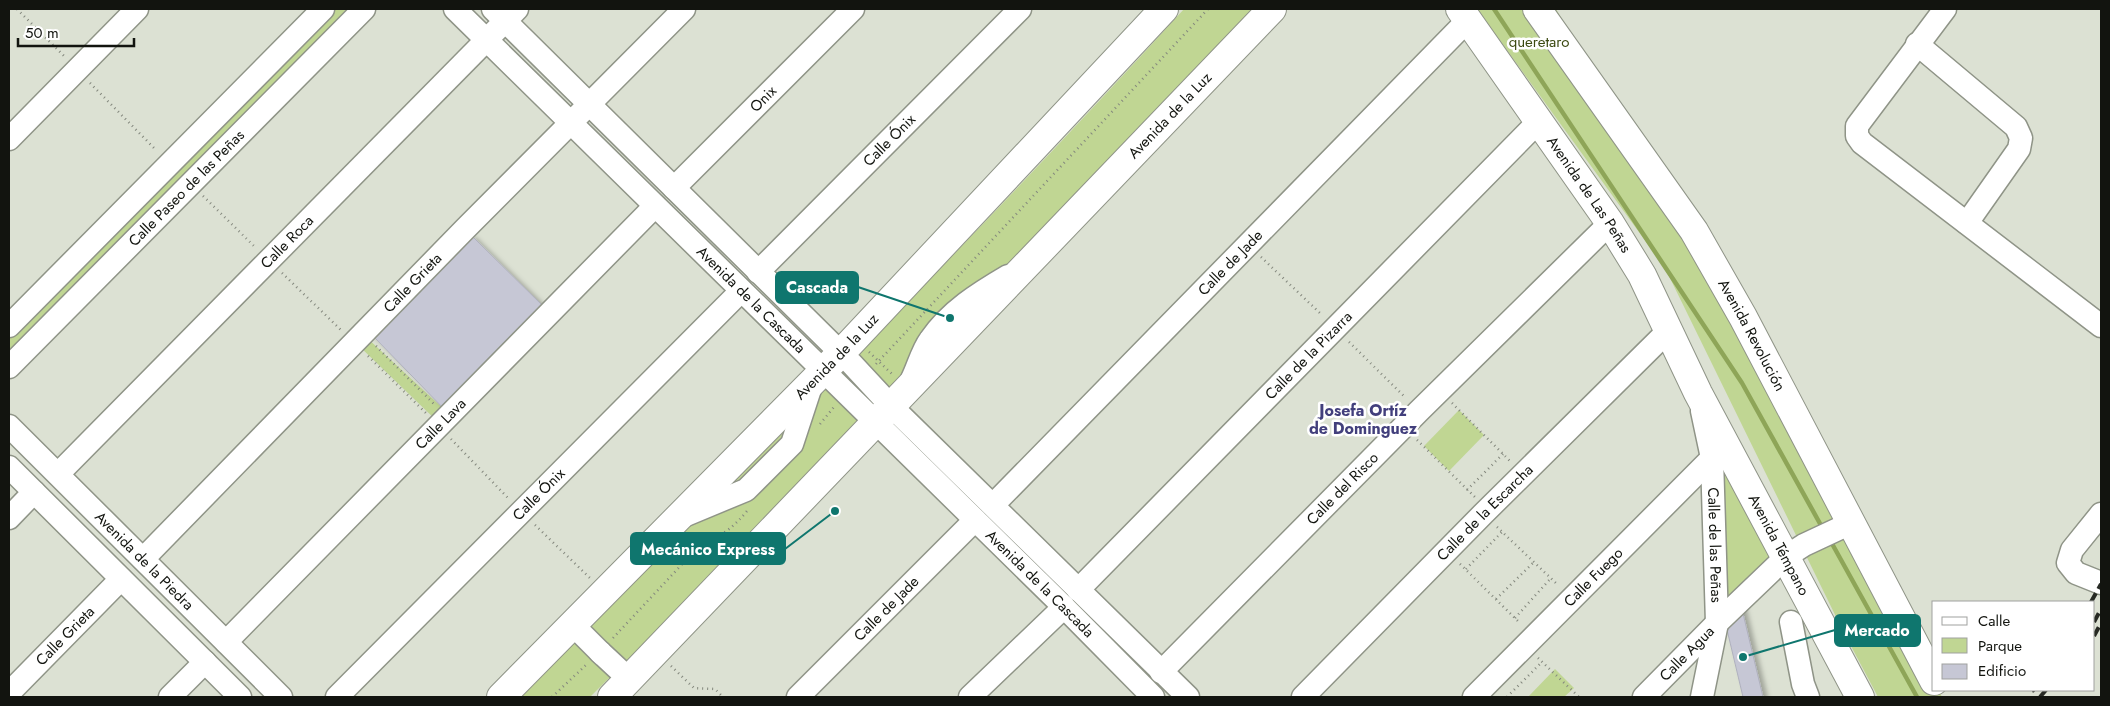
<svg xmlns="http://www.w3.org/2000/svg" width="2110" height="706" viewBox="0 0 2110 706" font-family="Jost,sans-serif">
<defs>
<filter id="shadow"><feDropShadow dx="5" dy="3" stdDeviation="2.5" flood-color="#0004"/></filter>
</defs>
<rect width="100%" height="100%" fill="#dce1d3"/>
<g fill="#c0d693">
<path d="M328,9H356L9,362V333Z"/>
<path d="M1184,9H1257L852,436L590,697H515L559,658C769,443 982,231 1184,9Z"/>
<path d="M1477,9H1556L1796,417L1942,697H1878L1842,629L1665,268Z"/>
<path d="M365,336L448,413L439,423L357,344Z"/>
<path d="M1459,410L1484,435L1449,471L1424,446Z"/>
<path d="M1719,460L1783,553L1723,600Z"/>
<path d="M1555,669L1574,688L1564,697H1528Z"/>
</g>
<g fill="none" stroke-linecap="round" stroke-linejoin="round">
<g stroke="#8ea558" stroke-width="4.5">
<path d="M1494,9L1742,383L1823,529"/>
<path d="M1830,540L1917,697"/>
</g>
</g>
<g fill="#c6c7d5" stroke="#afb0be" filter="url(#shadow)">
<path d="M470,234L545,308L448,413L371,334Z"/>
<path d="M1740,601L1763,697H1743L1724,617Z"/>
</g>
<g fill="none" stroke-linecap="round" stroke-linejoin="round">
<g stroke="#8f9487" stroke-width="25">
<g id="minor">
<path id="s1" d="M455,9L1064,607L1153,697"/>
<path d="M493,9L851,363L890,405L1188,697"/>
<path d="M1945,9L1857,126V136L1862,143L2101,326"/>
<path d="M1917,44L2016,127L2021,138L2019,149L1967,223"/>
<path d="M9,139L137,9"/>
<path id="s2" d="M674,188L853,9"/>
<path id="s3" d="M758,272L1020,9"/>
<path d="M9,326L323,9"/>
<path id="s4" d="M9,367L364,9"/>
<path d="M912,379C918,367 922,351 930,340C950,311 979,293 1008,276"/>
<path id="s5" d="M1702,411L1712,458L1717,623L1702,697"/>
<path id="s6" d="M9,426L281,697"/>
<path d="M9,467L240,697"/>
<path id="s7" d="M58,474L517,9"/>
<path id="s8" d="M993,505L1468,20"/>
<path d="M2101,514L2072,550L2068,563L2076,573L2101,583"/>
<path d="M681,517L746,490L792,444L812,383"/>
<path d="M9,518L34,492"/>
<path id="s9" d="M143,559L465,229L684,9"/>
<path id="s10" d="M1078,590L1539,121"/>
<path d="M1791,622L1803,684L1808,697"/>
<path d="M574,626L600,652"/>
<path id="s11" d="M226,642L655,206"/>
<path d="M603,655L600,652L629,679"/>
<path id="s12" d="M1161,672L1419,411L1610,223"/>
<path id="s13" d="M9,693L121,579"/>
<path d="M170,697L205,662"/>
<path id="s14" d="M337,697L741,291"/>
<path id="s15" d="M798,697L975,520"/>
<path d="M970,697L1064,607"/>
<path id="s16" d="M1303,697L1483,514L1669,330"/>
<path id="s17" d="M1474,697L1712,458"/>
<path id="s18" d="M1644,697L1717,623L1787,556L1804,545L1851,523"/>
</g>
</g>
<g stroke="#8f9487" stroke-width="30">
<g id="major">
<path id="s19" d="M1460,9L1610,223L1642,275L1698,393L1860,697"/>
<path id="s20" d="M1537,9L1694,231L1743,317L1934,681"/>
<path id="s21" d="M501,697L841,353L1164,9"/>
<path id="s22" d="M612,697L1272,9"/>
</g>
</g>
<g stroke="#83877d" stroke-width="2.5" stroke-dasharray="1 4" stroke-linecap="butt">
<path d="M17,9L65,57"/>
<path d="M90,83L156,150"/>
<path d="M203,196L256,248"/>
<path d="M1261,257L1322,315"/>
<path d="M282,273L341,330"/>
<path d="M1349,342L1406,398"/>
<path d="M376,346L434,404"/>
<path d="M869,352L892,374"/>
<path d="M368,356L426,413"/>
<path d="M876,364L1208,9"/>
<path d="M1452,403L1510,461"/>
<path d="M820,424L834,407"/>
<path d="M451,439L508,498"/>
<path d="M1417,440L1475,497"/>
<path d="M1467,490L1503,454"/>
<path d="M535,525L590,578"/>
<path d="M1497,527L1558,585"/>
<path d="M1460,564L1520,623"/>
<path d="M1466,569L1502,532"/>
<path d="M1496,599L1534,562"/>
<path d="M1515,618L1551,578"/>
<path d="M613,638L701,544C721,537 734,527 747,511"/>
<path d="M1538,658L1579,697"/>
<path d="M671,666L694,688L715,689L723,697"/>
<path d="M552,697L586,665"/>
<path d="M1507,697L1542,662"/>
</g>
<use href="#minor" stroke="#fff" stroke-width="22"/>
<use href="#major" stroke="#fff" stroke-width="28"/>
<g stroke="#272a24" stroke-width="4" stroke-dasharray="10 5" stroke-linecap="butt">
<path d="M2091,602L2101,584"/>
<path d="M2094,622L2101,609"/>
<path d="M2094,636L2101,623"/>
<path d="M2032,691L2034,690"/>
<path d="M2040,697L2046,690"/>
</g>
</g>
<g text-anchor="middle" stroke-width="5" stroke-linejoin="round" paint-order="stroke">
<g font-size="15" fill="#3b4910" stroke="#fff">
<text x="1539" y="47">queretaro</text>
</g>
<g font-size="15" fill="#12140f" stroke="#fff">
<text dy="5" stroke="none"><textPath href="#s2" startOffset="126">Onix</textPath></text>
<text dy="5" stroke="none"><textPath href="#s22" startOffset="806">Avenida de la Luz</textPath></text>
<text dy="5" stroke="none"><textPath href="#s3" startOffset="186">Calle Ónix</textPath></text>
<text dy="5" stroke="none"><textPath href="#s4" startOffset="252">Calle Paseo de las Peñas</textPath></text>
<text dy="5" stroke="none"><textPath href="#s19" startOffset="226">Avenida de Las Peñas</textPath></text>
<text dy="5" stroke="none"><textPath href="#s7" startOffset="326">Calle Roca</textPath></text>
<text dy="5" stroke="none"><textPath href="#s8" startOffset="339">Calle de Jade</textPath></text>
<text dy="5" stroke="none"><textPath href="#s9" startOffset="386">Calle Grieta</textPath></text>
<text dy="5" stroke="none"><textPath href="#s1" startOffset="415">Avenida de la Cascada</textPath></text>
<text dy="5" stroke="none"><textPath href="#s20" startOffset="391">Avenida Revolución</textPath></text>
<text dy="5" stroke="none"><textPath href="#s10" startOffset="329">Calle de la Pizarra</textPath></text>
<text dy="5" stroke="none"><textPath href="#s21" startOffset="478">Avenida de la Luz</textPath></text>
<text dy="5" stroke="none"><textPath href="#s11" startOffset="306">Calle Lava</textPath></text>
<text dy="5" stroke="none"><textPath href="#s12" startOffset="258">Calle del Risco</textPath></text>
<text dy="5" stroke="none"><textPath href="#s14" startOffset="286">Calle Ónix</textPath></text>
<text dy="5" stroke="none"><textPath href="#s16" startOffset="259">Calle de la Escarcha</textPath></text>
<text dy="5" stroke="none"><textPath href="#s19" startOffset="625">Avenida Témpano</textPath></text>
<text dy="5" stroke="none"><textPath href="#s5" startOffset="135">Calle de las Peñas</textPath></text>
<text dy="5" stroke="none"><textPath href="#s6" startOffset="191">Avenida de la Piedra</textPath></text>
<text dy="5" stroke="none"><textPath href="#s17" startOffset="169">Calle Fuego</textPath></text>
<text dy="5" stroke="none"><textPath href="#s1" startOffset="820">Avenida de la Cascada</textPath></text>
<text dy="5" stroke="none"><textPath href="#s15" startOffset="125">Calle de Jade</textPath></text>
<text dy="5" stroke="none"><textPath href="#s13" startOffset="80">Calle Grieta</textPath></text>
<text dy="5" stroke="none"><textPath href="#s18" startOffset="61">Calle Agua</textPath></text>
</g>
<g font-size="16" font-weight="bold" fill="#423f7c" stroke="#fff">
<text x="1363" y="416">Josefa Ortíz<tspan x="1363" dy="18">de Dominguez</tspan></text>
</g>
</g>
<path fill="none" stroke="#0f766e" stroke-width="2" d="M950 318L858 287M835 511L785 549M1743 657L1835 630"/>
<g fill="#0f766e" stroke="#fff" stroke-width="2">
<circle cx="950" cy="318" r="5"/>
<circle cx="835" cy="511" r="5"/>
<circle cx="1743" cy="657" r="5"/>
</g>
<g fill="#0f766e" stroke="#0f766e" stroke-width="2">
<rect x="776" y="272" width="82" height="31" rx="5"/>
<rect x="631" y="533" width="154" height="31" rx="5"/>
<rect x="1835" y="615" width="85" height="31" rx="5"/>
</g>
<g font-size="16" text-anchor="middle" font-weight="bold" fill="#fff">
<text x="817" y="293">Cascada</text>
<text x="708" y="555">Mecánico Express</text>
<text x="1877" y="636">Mercado</text>
</g>
<rect width="2110" height="706" fill="none" stroke="#12140f" stroke-width="20"/>
<rect x="1932" y="601" width="162" height="90" fill="#ffffff" stroke="#a0a19f"/>
<rect x="1942" y="617" width="25" height="8" fill="#ffffff" stroke="#a0a19f"/>
<text x="1978" y="626" font-size="15" fill="#12140f">Calle</text>
<rect x="1942" y="638" width="25" height="15" fill="#c0d693" stroke="#a0a19f"/>
<text x="1978" y="651" font-size="15" fill="#12140f">Parque</text>
<rect x="1942" y="664" width="25" height="15" fill="#c6c7d5" stroke="#a0a19f"/>
<text x="1978" y="676" font-size="15" fill="#12140f">Edificio</text>
<path d="M18 38v8h116v-8" fill="none" stroke="#12140f" stroke-width="2.5"/>
<text x="25" y="38" font-size="15" fill="#12140f" stroke="#ffffff" stroke-width="4" paint-order="stroke">50 m</text>
</svg>
